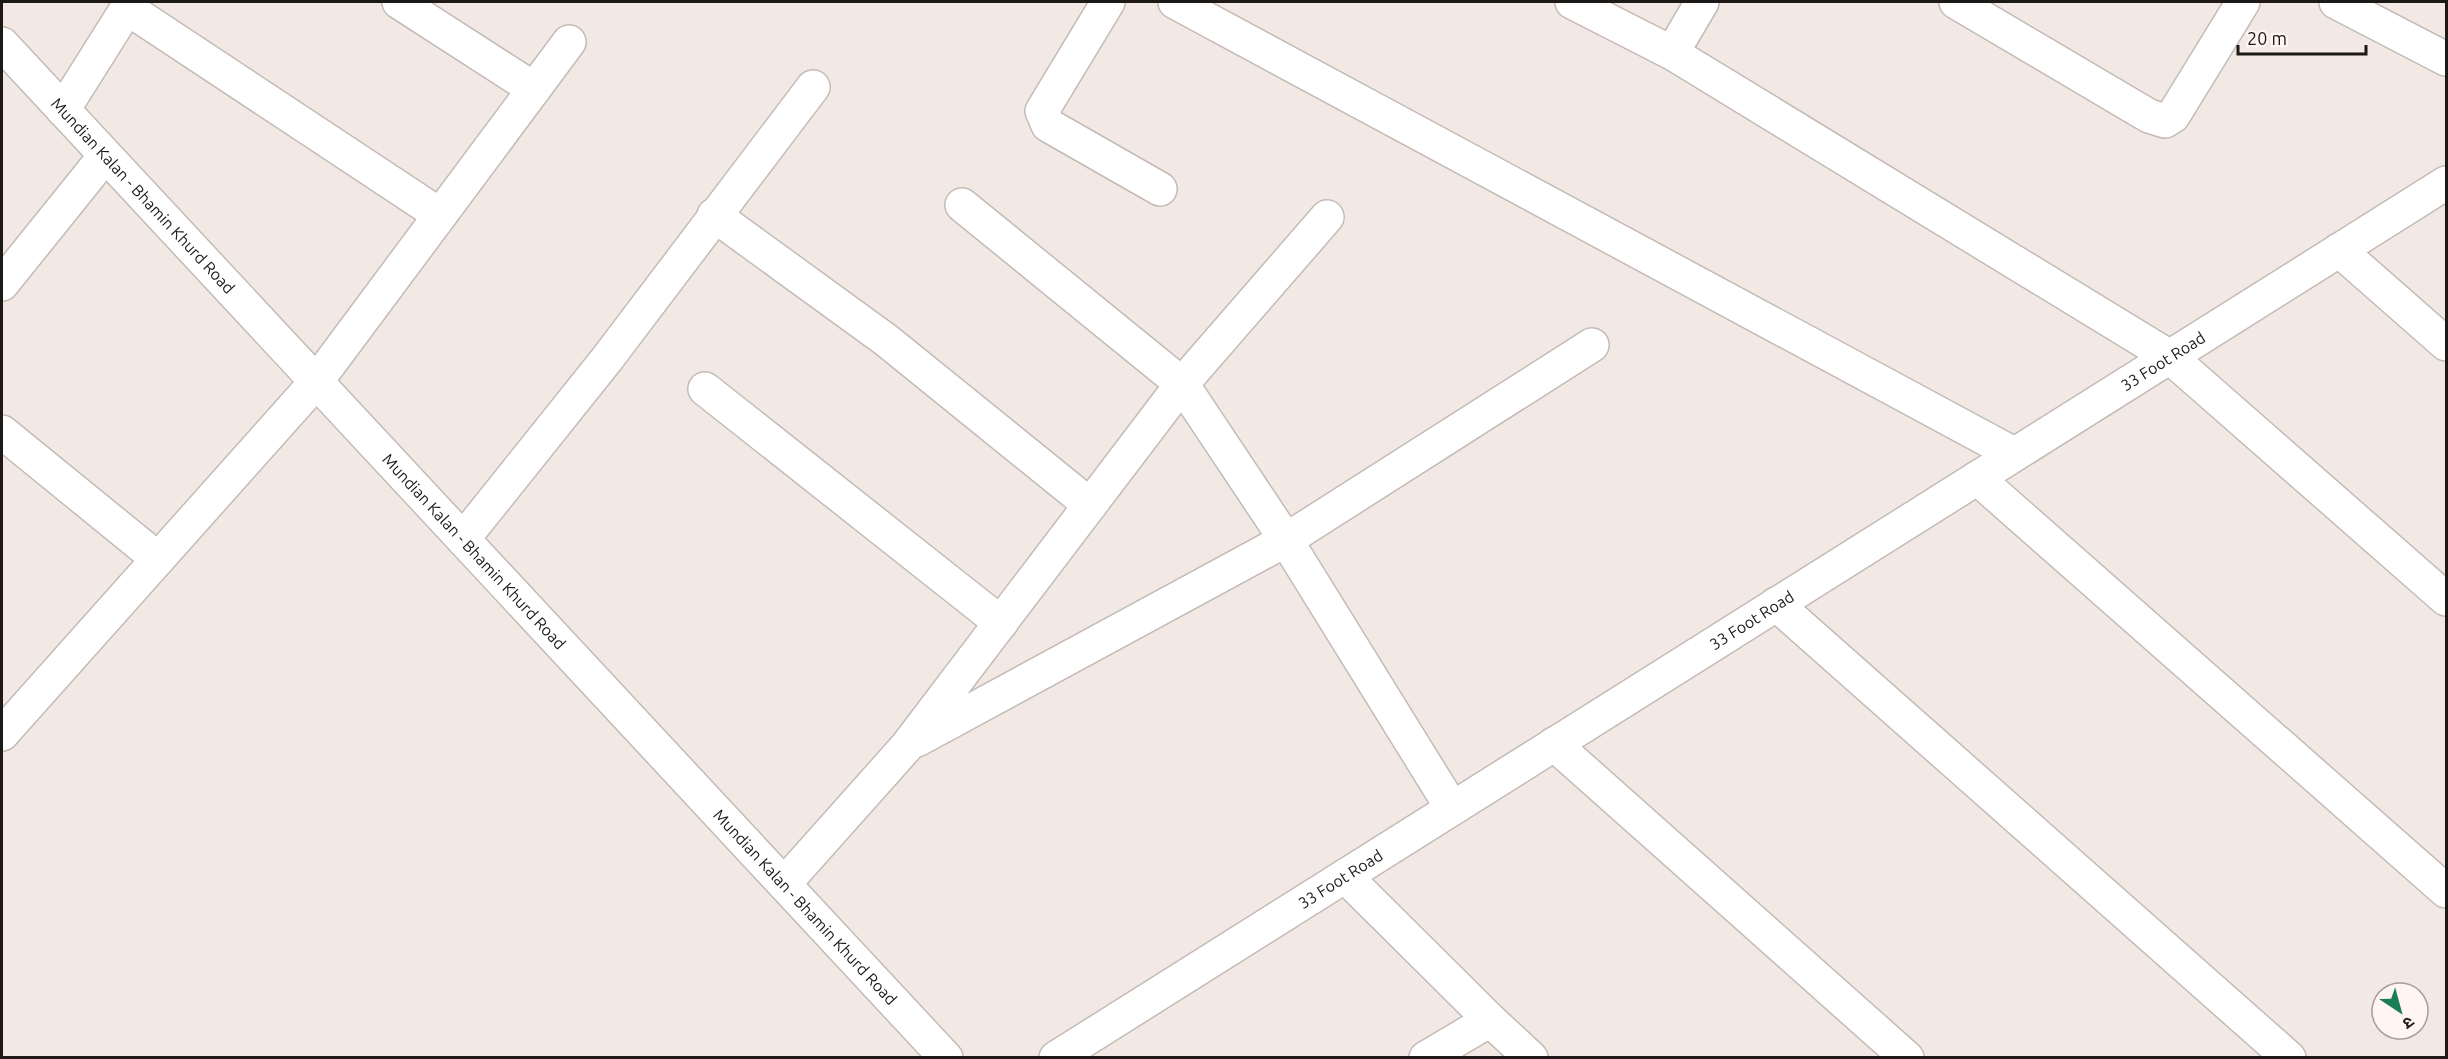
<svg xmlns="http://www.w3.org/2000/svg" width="2448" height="1059" viewBox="0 0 2448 1059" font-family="Ubuntu,'Noto Sans Devanagari',sans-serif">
<rect width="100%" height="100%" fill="#f2e8e4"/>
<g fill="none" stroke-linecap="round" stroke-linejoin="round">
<g stroke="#c4bbb7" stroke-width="36">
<g id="street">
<path d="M399,2L534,89"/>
<path d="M1108,2L1042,111L1048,125L1160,189"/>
<path d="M1175,2L2014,454"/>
<path d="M1572,2L1672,53L2170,357L2446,599"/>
<path d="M1956,2L2149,116L2165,121L2173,116L2243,2"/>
<path d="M2336,2L2446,59"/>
<path d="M127,8L440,215"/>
<path d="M1672,53L1702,2"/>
<path d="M63,110L131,2"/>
<path d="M962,205L1182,384L1327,217"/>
<path d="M714,215L886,340L1090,505"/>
<path d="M2339,250L2446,344"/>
<path d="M2,284L105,156"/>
<path d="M705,389L1001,623"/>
<path d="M2,432L158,559"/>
<path d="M1977,478L2446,891"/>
<path d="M463,539L607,359L813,87"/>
<path d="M1776,604L2289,1058"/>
<path d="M2,734L316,382L569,42"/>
<path d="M917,740L1286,540L1592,345"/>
<path d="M1554,744L1907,1058"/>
<path d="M1345,876L1490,1020L1531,1058"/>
<path d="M784,884L907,746L1182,384L1286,540L1452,808"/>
<path id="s1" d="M1056,1058L2446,183"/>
<path d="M1426,1058L1490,1020"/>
</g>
</g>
<g stroke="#c4bbb7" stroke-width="36">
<g id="secondary">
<path id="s2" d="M2,44L946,1058"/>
</g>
</g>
<use href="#street" stroke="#fff" stroke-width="33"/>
<use href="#secondary" stroke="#fff" stroke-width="33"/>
</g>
<g text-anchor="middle" stroke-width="6" stroke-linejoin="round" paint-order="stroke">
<g font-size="16" fill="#1c1917" stroke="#fff5f1">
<text dy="6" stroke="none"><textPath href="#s2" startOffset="207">Mundian Kalan - Bhamin Khurd Road</textPath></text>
<text dy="6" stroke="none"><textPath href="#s1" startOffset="1308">33 Foot Road</textPath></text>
<text dy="6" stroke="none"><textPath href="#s2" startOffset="693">Mundian Kalan - Bhamin Khurd Road</textPath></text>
<text dy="6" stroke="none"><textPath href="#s1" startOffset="822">33 Foot Road</textPath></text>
<text dy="6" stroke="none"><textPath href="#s1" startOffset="336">33 Foot Road</textPath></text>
<text dy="6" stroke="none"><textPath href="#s2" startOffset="1179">Mundian Kalan - Bhamin Khurd Road</textPath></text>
</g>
</g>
<rect width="2448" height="1059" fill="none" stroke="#1c1917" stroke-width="6"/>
<g transform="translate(2400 1011) rotate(144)"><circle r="28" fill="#fff5f1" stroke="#a49d9a" stroke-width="1.5"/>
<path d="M0-4.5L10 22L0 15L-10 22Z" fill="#1b7d55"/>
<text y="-9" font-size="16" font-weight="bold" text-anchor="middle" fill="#1c1917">उ</text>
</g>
<path d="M2238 45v9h128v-9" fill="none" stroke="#1c1917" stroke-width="3"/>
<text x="2247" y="45" font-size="18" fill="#1c1917" stroke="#fff5f1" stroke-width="4.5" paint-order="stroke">20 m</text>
</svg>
